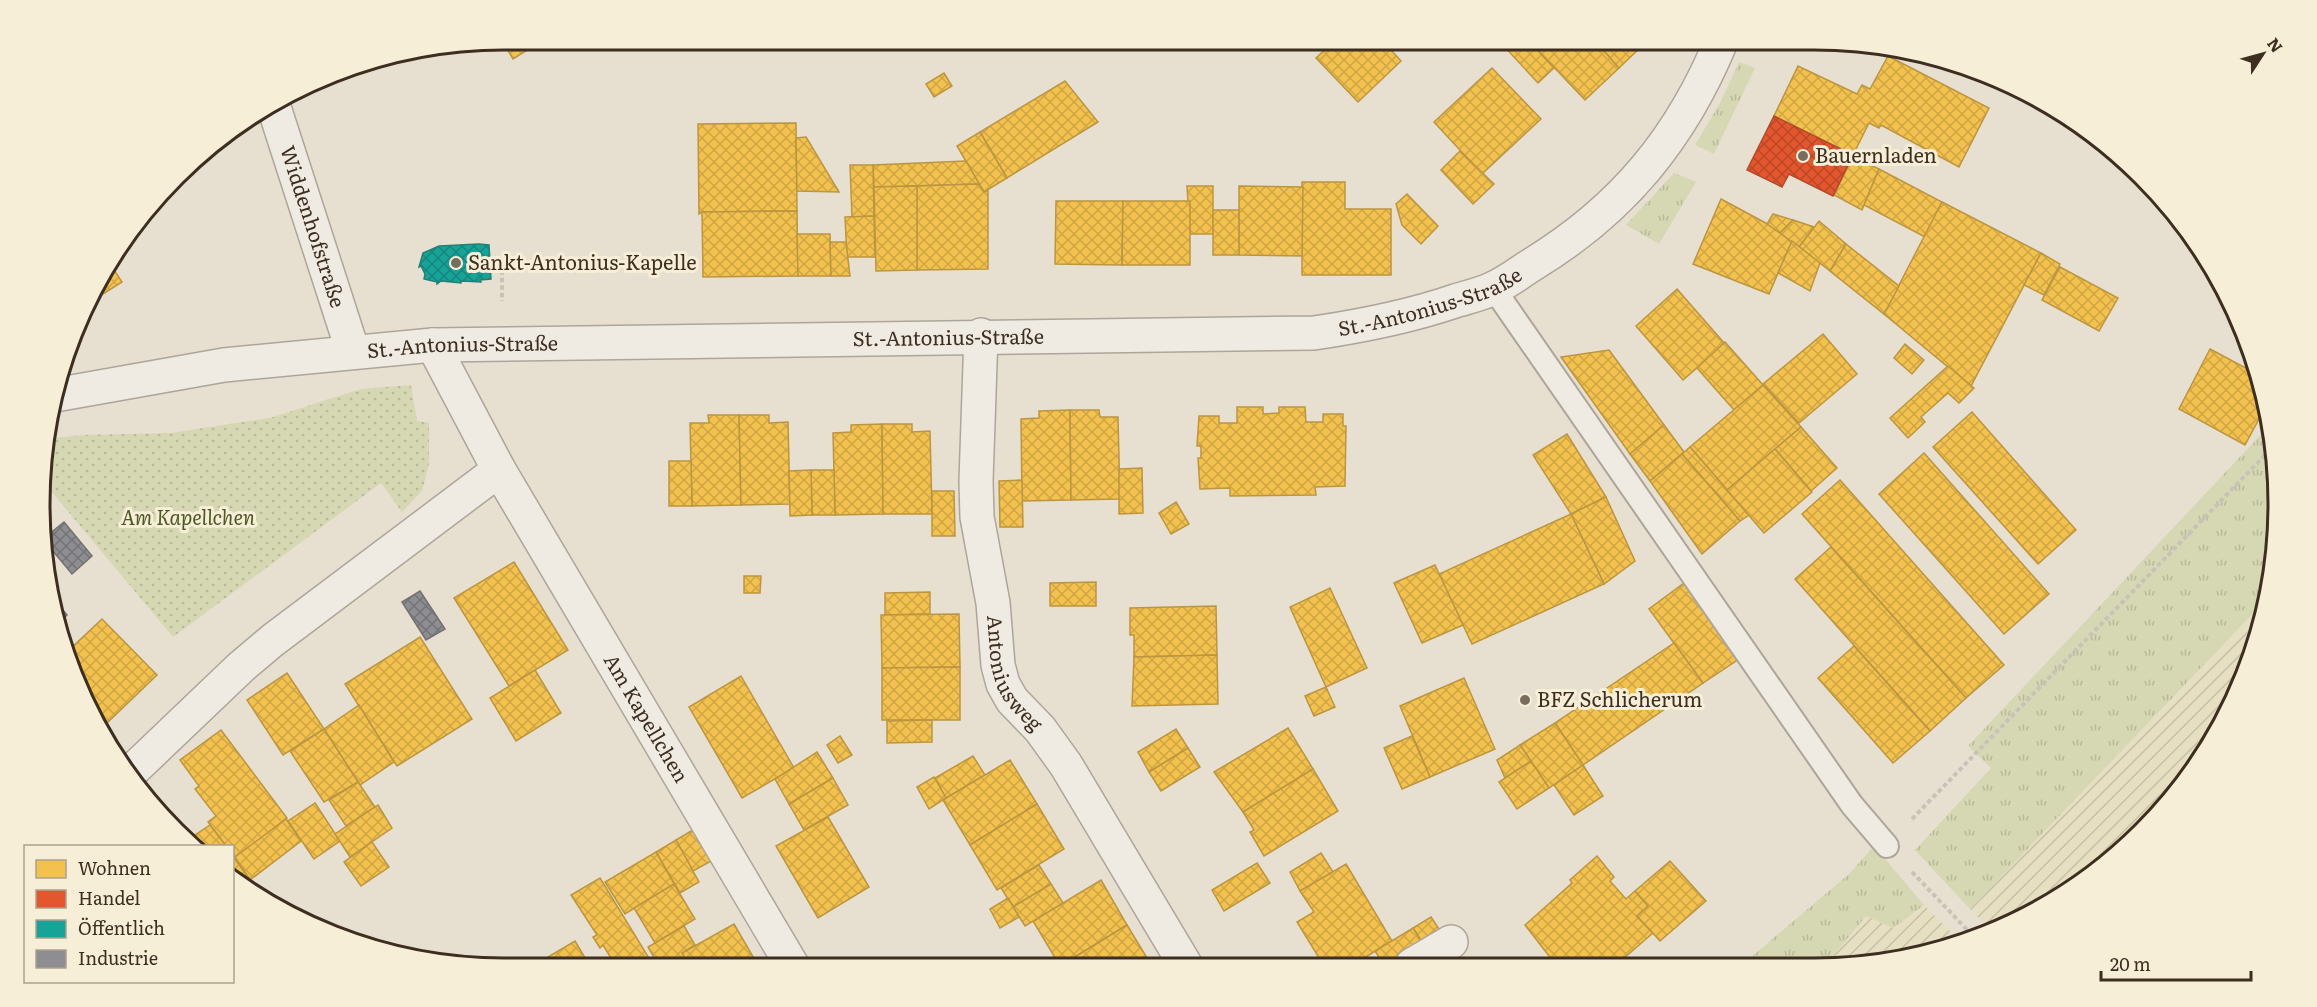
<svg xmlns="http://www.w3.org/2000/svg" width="2317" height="1007" viewBox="0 0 2317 1007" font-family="Literata,serif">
<defs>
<pattern id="farmland-furrows" width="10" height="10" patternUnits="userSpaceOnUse" patternTransform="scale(1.5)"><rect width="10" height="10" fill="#e6dfc2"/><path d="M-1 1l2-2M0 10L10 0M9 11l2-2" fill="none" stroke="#c6c0a6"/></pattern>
<pattern id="grass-tufts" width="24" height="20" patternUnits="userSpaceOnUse" patternTransform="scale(1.5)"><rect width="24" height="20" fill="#d6d7b3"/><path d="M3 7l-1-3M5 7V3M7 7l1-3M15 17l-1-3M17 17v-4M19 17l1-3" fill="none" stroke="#b9b99a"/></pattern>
<pattern id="park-dots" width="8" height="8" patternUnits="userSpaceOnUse" patternTransform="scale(1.5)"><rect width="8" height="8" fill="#d6d7b3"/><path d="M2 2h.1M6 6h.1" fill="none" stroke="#b9b99a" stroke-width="1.8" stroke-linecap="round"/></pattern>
<pattern id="homes-cross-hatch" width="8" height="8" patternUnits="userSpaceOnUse" patternTransform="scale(1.5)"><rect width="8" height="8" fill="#f2c14e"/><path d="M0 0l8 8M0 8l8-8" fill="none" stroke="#d0a644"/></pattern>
<pattern id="shops-cross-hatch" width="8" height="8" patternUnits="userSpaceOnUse" patternTransform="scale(1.5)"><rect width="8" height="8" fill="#e4572e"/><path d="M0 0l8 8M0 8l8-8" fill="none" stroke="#ba4827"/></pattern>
<pattern id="public-cross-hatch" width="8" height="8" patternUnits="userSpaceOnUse" patternTransform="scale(1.5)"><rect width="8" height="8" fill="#17a398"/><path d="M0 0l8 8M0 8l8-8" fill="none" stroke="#16857c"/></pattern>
<pattern id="industry-cross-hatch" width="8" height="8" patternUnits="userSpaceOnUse" patternTransform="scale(1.5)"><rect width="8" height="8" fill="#8d8d92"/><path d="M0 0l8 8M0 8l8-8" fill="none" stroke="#747477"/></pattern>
</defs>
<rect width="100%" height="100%" fill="#e7e0d1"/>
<g fill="url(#farmland-furrows)">
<path d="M2266,600L2253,653L2200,762L2120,853L1993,932L1970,909Z"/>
<path d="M1924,905L1960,941L1874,964H1826L1866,916L1893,928Z"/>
</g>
<g fill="url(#grass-tufts)">
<path d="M1739,62L1755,68L1714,154L1695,145L1720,103Z"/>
<path d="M1674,173L1696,182L1659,244L1626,225Z"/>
<path d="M2269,426C2279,484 2279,542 2266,600L1970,909L1915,850L1991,768L1968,746Z"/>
<path d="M1874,846L1924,905L1893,928L1866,916L1826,964H1743L1849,874Z"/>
</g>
<path fill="url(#park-dots)" d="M411,385L417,421L429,423V464L422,491L402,512L381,483L173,637L41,479L45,439L82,435L171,433L270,418L361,389Z"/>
<g fill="url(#homes-cross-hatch)" stroke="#bc9540" stroke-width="1.5">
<path d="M501,39H523L529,49L513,59Z"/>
<path d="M1336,39H1381L1401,61L1358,102L1316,58Z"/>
<path d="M1508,39H1527L1554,68L1538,83L1502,44Z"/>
<path d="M1527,39H1594L1619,68L1585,100Z"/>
<path d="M1594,39H1640L1645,43L1619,68Z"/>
<path d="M1888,56L1989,108L1959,167L1881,125L1879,128L1869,123L1853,155L1774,116L1798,66L1857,94L1862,85L1870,89Z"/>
<path d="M1492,68L1541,119L1482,174L1434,122Z"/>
<path d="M944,73L952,86L934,97L926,84Z"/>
<path d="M1065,81L1098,122L1007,178L980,132Z"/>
<path d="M796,123L797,211L702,212L699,214L698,124Z"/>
<path d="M980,132L1007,178L984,192L957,146Z"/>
<path d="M225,135L230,143L180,175L197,154Z"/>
<path d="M806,137L839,192L797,191L796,138Z"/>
<path d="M1460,151L1494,184L1473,204L1441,170Z"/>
<path d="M1853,156L1879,169L1862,210L1834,195Z"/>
<path d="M966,161L979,184L874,187L873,165Z"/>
<path d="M850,165H873L874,216L852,217Z"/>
<path d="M1879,169L1942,202L1925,237L1864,205Z"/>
<path d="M1302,182H1345V209H1391V275H1302Z"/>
<path d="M979,184L984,192L988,190V269L917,270V186Z"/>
<path d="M917,186V270L876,271L874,187Z"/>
<path d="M1187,186H1213V234H1190Z"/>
<path d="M1239,186L1303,187L1302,256L1239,255Z"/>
<path d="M1407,194L1438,226L1421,244L1402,225L1396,204Z"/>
<path d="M1721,199L1775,228L1792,241L1769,294L1693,264Z"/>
<path d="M1056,201H1123L1122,265L1055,264Z"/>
<path d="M1123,201H1190V265H1122Z"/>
<path d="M1942,202L2041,253L1971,386L1884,314Z"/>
<rect x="1213" y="210" width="26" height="45"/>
<path d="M797,211L798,276L703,277L702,212Z"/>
<path d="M1773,214L1793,220L1780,233L1767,224Z"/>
<path d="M874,216L875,257H847L845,217Z"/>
<path d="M1793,220L1814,227L1799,247L1780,233Z"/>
<path d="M1819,221L1846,244L1830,271L1799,247Z"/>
<path d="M797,234H830L831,276H798Z"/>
<path d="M1792,241L1820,263L1810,291L1778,273Z"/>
<path d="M830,242H846L850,276H831Z"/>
<path d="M1846,244L1899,286L1884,314L1830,271Z"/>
<path d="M2041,253L2060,264L2044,295L2024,285Z"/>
<path d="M109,262L122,282L89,303L101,272Z"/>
<path d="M2060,267L2118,298L2099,331L2042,300Z"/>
<path d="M1677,289L1725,344L1683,380L1636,326Z"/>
<path d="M1823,334L1857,374L1799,423L1763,384Z"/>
<path d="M1725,342L1763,385L1734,410L1697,368Z"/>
<path d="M1905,344L1924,360L1912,374L1894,358Z"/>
<path d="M2210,349L2259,375L2262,384L2266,406L2245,445L2179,409Z"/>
<path d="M1609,350L1664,425L1630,454L1561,357Z"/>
<path d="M1948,366L1974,388L1959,403L1948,393L1921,417L1925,422L1908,438L1890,418Z"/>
<path d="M1763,385L1801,427L1727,490L1690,447Z"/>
<path d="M1237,407H1263V414L1279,413V407H1305L1306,422H1323V414H1343V426H1346L1345,486L1315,487L1316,495L1230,496V488L1200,489L1198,458H1201V446H1197L1199,416H1219V423H1237Z"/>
<path d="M1070,410L1071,500L1022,501L1021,419L1039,418V411Z"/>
<path d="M1070,410H1099L1100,417H1118L1120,499L1071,500Z"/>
<path d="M1972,412L2076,530L2038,564L1933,447Z"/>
<path d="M708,415H739L741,505L692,506L690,423H709Z"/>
<path d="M739,415H769V423L788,422L790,504L741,505Z"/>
<path d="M882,424L883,514L835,515L833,433L851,432V425Z"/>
<path d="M882,424H912V432L930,431L932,514H883Z"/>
<path d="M1664,425L1684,452L1650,481L1630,454Z"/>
<path d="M1801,427L1837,468L1811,491L1775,449Z"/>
<path d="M1567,434L1606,497L1571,514L1533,455Z"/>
<path d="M1690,447L1749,515L1740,521L1682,454Z"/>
<path d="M1775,449L1812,492L1764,533L1727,490Z"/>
<path d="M1924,453L2049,594L2004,634L1879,494Z"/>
<path d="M1682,454L1740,521L1702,554L1650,481Z"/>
<path d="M669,461H691L692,506H669Z"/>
<path d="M1142,468L1143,513L1119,514V469Z"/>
<path d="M811,470H834L835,515H812Z"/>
<path d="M811,470L812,515L790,516L789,471Z"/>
<path d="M1022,480L1023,527H1000L999,481Z"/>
<path d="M1840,480L2004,665L1966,698L1802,514Z"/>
<path d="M932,491H954L955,536H932Z"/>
<path d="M1606,497L1635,561L1604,584L1571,514Z"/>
<path d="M1176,502L1189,524L1171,534L1159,513Z"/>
<path d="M1571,514L1604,584L1472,644L1439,574Z"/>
<path d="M1831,547L1966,698L1930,731L1795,579Z"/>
<path d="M514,562L568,650L509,686L454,598Z"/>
<path d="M1435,565L1463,625L1422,643L1394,583Z"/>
<path d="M744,576H761L760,593H744Z"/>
<path d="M1096,582V606H1050V583Z"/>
<path d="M1684,583L1739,659L1703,683L1649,609Z"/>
<path d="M1330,588L1367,668L1326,687L1290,607Z"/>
<path d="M930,592V614L885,615V593Z"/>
<path d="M1216,606L1217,655L1134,657V635H1130V608Z"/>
<path d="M959,614L960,667L882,668L881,615Z"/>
<path d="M102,619L157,675L105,725L92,711L69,650Z"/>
<path d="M420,637L472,719L397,766L345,684Z"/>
<path d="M1674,643L1703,683L1583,765L1555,723Z"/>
<path d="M1854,646L1930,731L1893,763L1818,678Z"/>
<path d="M1217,655L1218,704L1132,706L1134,657Z"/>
<path d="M960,667V720H882V668Z"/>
<path d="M535,670L561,713L516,741L490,698Z"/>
<path d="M287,673L324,729L283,755L247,700Z"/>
<path d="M741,676L794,768L742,798L689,707Z"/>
<path d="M1464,678L1495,749L1430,777L1400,706Z"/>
<path d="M1326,687L1335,707L1314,716L1305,696Z"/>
<path d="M359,705L394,762L360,785L324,729Z"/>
<path d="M932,720V742L887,743V721Z"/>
<path d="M1555,723L1583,765L1549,788L1520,745Z"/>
<path d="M1288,728L1313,769L1243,812L1214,772Z"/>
<path d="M324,729L358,782L324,802L290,751Z"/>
<path d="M1176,729L1188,748L1149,772L1138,752Z"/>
<path d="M221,730L287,818L235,858L232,846H226L208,822L216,816L195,789L199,786L180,760Z"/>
<path d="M840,736L852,755L838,763L827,745Z"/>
<path d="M1412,736L1430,777L1402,789L1384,748Z"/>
<path d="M1520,745L1531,761L1505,778L1497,760Z"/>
<path d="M1188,748L1200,767L1161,791L1149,772Z"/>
<path d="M817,752L833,778L789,804L775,779Z"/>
<path d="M973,756L985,775L946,798L935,778Z"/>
<path d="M1010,760L1037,804L970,845L943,800Z"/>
<path d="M1531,761L1549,788L1517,809L1499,782Z"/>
<path d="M1583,765L1603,796L1574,815L1554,785Z"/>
<path d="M1313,769L1338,811L1264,856L1250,832L1254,830L1243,812Z"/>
<path d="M934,777L946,798L929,809L917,787Z"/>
<path d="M833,778L848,805L804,830L789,804Z"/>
<path d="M358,782L375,807L346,826L329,800Z"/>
<path d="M315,803L340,841L314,859L288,821Z"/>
<path d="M1037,804L1064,849L997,890L970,845Z"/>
<path d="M378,805L392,828L350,857L335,834Z"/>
<path d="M828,817L869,887L818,918L776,846Z"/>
<path d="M286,819L301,841L250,880L235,857Z"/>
<path d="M210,825L226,846H199L192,837Z"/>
<path d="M696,828L713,860L693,871L676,840Z"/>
<path d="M676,840L699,882L680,893L656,852Z"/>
<path d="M372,842L389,867L361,886L344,862Z"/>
<path d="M656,852L674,884L625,914L605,882Z"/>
<path d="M1321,853L1333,872L1300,891L1290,872Z"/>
<path d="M232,855L256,888L251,891L232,878Z"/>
<path d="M1597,856L1614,877L1610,881L1626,899L1635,891L1648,906L1637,916L1653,933L1616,965H1556L1525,925L1572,883L1570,880Z"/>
<path d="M1670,861L1706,901L1660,941L1637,916L1648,906L1635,891Z"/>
<path d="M1257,863L1270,883L1224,911L1212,890Z"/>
<path d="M1346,864L1392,941L1351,966H1324L1297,922L1314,912L1300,891Z"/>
<path d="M1039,865L1051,884L1013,907L1001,888Z"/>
<path d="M600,878L655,968H617L603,945L600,948L593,937L597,935L571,895Z"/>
<path d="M1101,880L1127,925L1060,966L1033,921Z"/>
<path d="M674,884L695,919L655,943L634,908Z"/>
<path d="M1051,884L1063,903L1025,926L1013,907Z"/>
<path d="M1008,898L1019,917L1000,928L990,909Z"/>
<path d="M1431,917L1443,935L1425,947L1413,928Z"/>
<path d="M734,924L759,967H690L682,953Z"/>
<path d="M1127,925L1152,966H1060Z"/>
<path d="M684,926L695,945L682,953L690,967L660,968L648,947Z"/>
<path d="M1413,928L1425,947L1394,965H1384L1375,951Z"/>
<path d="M575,941L591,968H555L548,957Z"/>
</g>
<path fill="url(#shops-cross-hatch)" stroke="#b24b2a" stroke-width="1.5" d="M1774,116L1853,155L1833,196L1789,174L1782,187L1747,170Z"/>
<path fill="url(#public-cross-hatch)" stroke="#228074" stroke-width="1.5" d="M479,244L489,245L491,279L480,280L481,282L461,281V283L441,281L437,284V282L424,279L425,274L421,266L419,267L423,253L439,246Z"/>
<g fill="url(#industry-cross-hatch)" stroke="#757070" stroke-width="1.5">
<path d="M64,522L92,556L72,574L43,539Z"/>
<path d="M420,591L445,629L426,640L402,602Z"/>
<path d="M50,595L67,615L59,623L49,596Z"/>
</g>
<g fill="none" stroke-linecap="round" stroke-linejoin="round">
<g stroke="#ada599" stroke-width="26">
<path id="service" d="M1494,289L1852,805L1887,846"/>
</g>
<g stroke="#ada599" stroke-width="36">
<g id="minor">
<path id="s1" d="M272,101L353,352"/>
<path id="s2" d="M981,335L976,481L977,517L993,603L998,665L1003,684L1012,700L1040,729L1066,765L1186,966"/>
<path id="s3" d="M433,345L499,470L793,967"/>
<path d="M131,772L241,667L273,640L499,470"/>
<path d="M1412,965L1451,942"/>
</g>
</g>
<g stroke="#ada599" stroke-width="36">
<g id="tertiary">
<path id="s4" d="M55,395L224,365L433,345L1314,333C1362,326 1408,317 1455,301C1468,297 1482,294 1494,288C1508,282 1520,272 1533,264C1623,209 1682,137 1722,39"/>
</g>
</g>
<g stroke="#c8c2b9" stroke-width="4" stroke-dasharray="4.5 3" stroke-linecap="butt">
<path d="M490,262L502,260V301"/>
<path d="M1912,819L2273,447"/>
<path d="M1912,872L1974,937"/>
</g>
<use href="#service" stroke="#efebe3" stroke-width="22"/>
<use href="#minor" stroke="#efebe3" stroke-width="33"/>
<use href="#tertiary" stroke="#efebe3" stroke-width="33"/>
</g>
<g fill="#786c5e" stroke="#f7eed8" stroke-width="2">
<circle cx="1803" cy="156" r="6"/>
<circle cx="456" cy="263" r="6"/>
<circle cx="1525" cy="700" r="6"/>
</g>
<g text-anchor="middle" stroke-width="6" stroke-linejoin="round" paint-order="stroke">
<g font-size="20" fill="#3d2e20" stroke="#f7eed8" text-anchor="start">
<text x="1815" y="163">Bauernladen</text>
<text x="468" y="270">Sankt-Antonius-Kapelle</text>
<text x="1537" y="707">BFZ Schlicherum</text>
</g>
<g font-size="20" fill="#3d2e20" stroke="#f7eed8">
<text dy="7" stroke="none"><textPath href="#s1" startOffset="132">Widdenhofstraße</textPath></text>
<text dy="7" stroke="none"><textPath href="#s4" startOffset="1383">St.-Antonius-Straße</textPath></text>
<text dy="7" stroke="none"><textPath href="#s4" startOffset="897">St.-Antonius-Straße</textPath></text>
<text dy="7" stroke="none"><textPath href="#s4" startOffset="411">St.-Antonius-Straße</textPath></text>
<text dy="7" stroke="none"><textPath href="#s2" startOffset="345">Antoniusweg</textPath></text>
<text dy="7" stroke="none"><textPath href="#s3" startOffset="430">Am Kapellchen</textPath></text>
</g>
<g font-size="20" font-style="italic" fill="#4d5a26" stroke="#f7eed8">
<text x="188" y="525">Am Kapellchen</text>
</g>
</g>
<path d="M0 0H2317V1007H0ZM504 50H1814A454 454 0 0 1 2268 504V504A454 454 0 0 1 1814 958H504A454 454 0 0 1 50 504V504A454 454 0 0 1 504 50Z" fill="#f7eed8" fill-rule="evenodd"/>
<path fill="none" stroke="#3d2e20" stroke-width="3" d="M504 50H1814A454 454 0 0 1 2268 504V504A454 454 0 0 1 1814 958H504A454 454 0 0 1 50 504V504A454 454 0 0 1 504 50Z"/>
<rect x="24" y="845" width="210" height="138" fill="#f7eed8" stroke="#ada18e" stroke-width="1.5"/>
<rect x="36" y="860" width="30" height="18" fill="#f2c14e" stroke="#ada18e" stroke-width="1.5"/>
<text x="78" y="875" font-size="18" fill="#3d2e20">Wohnen</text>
<rect x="36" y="890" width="30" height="18" fill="#e4572e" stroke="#ada18e" stroke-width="1.5"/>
<text x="78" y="905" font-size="18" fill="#3d2e20">Handel</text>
<rect x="36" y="920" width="30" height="18" fill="#17a398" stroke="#ada18e" stroke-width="1.5"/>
<text x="78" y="935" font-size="18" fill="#3d2e20">Öffentlich</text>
<rect x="36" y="950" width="30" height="18" fill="#8d8d92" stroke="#ada18e" stroke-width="1.5"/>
<text x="78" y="965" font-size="18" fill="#3d2e20">Industrie</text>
<g transform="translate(2263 54) rotate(54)" stroke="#f7eed8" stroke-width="4.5" paint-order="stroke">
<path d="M0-4.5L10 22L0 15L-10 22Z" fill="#3d2e20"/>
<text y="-9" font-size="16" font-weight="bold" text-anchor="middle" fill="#3d2e20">N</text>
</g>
<path d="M2101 971v9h150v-9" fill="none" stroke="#3d2e20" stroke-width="3"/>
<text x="2110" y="971" font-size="18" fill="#3d2e20" stroke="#f7eed8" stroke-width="4.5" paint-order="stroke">20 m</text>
</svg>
